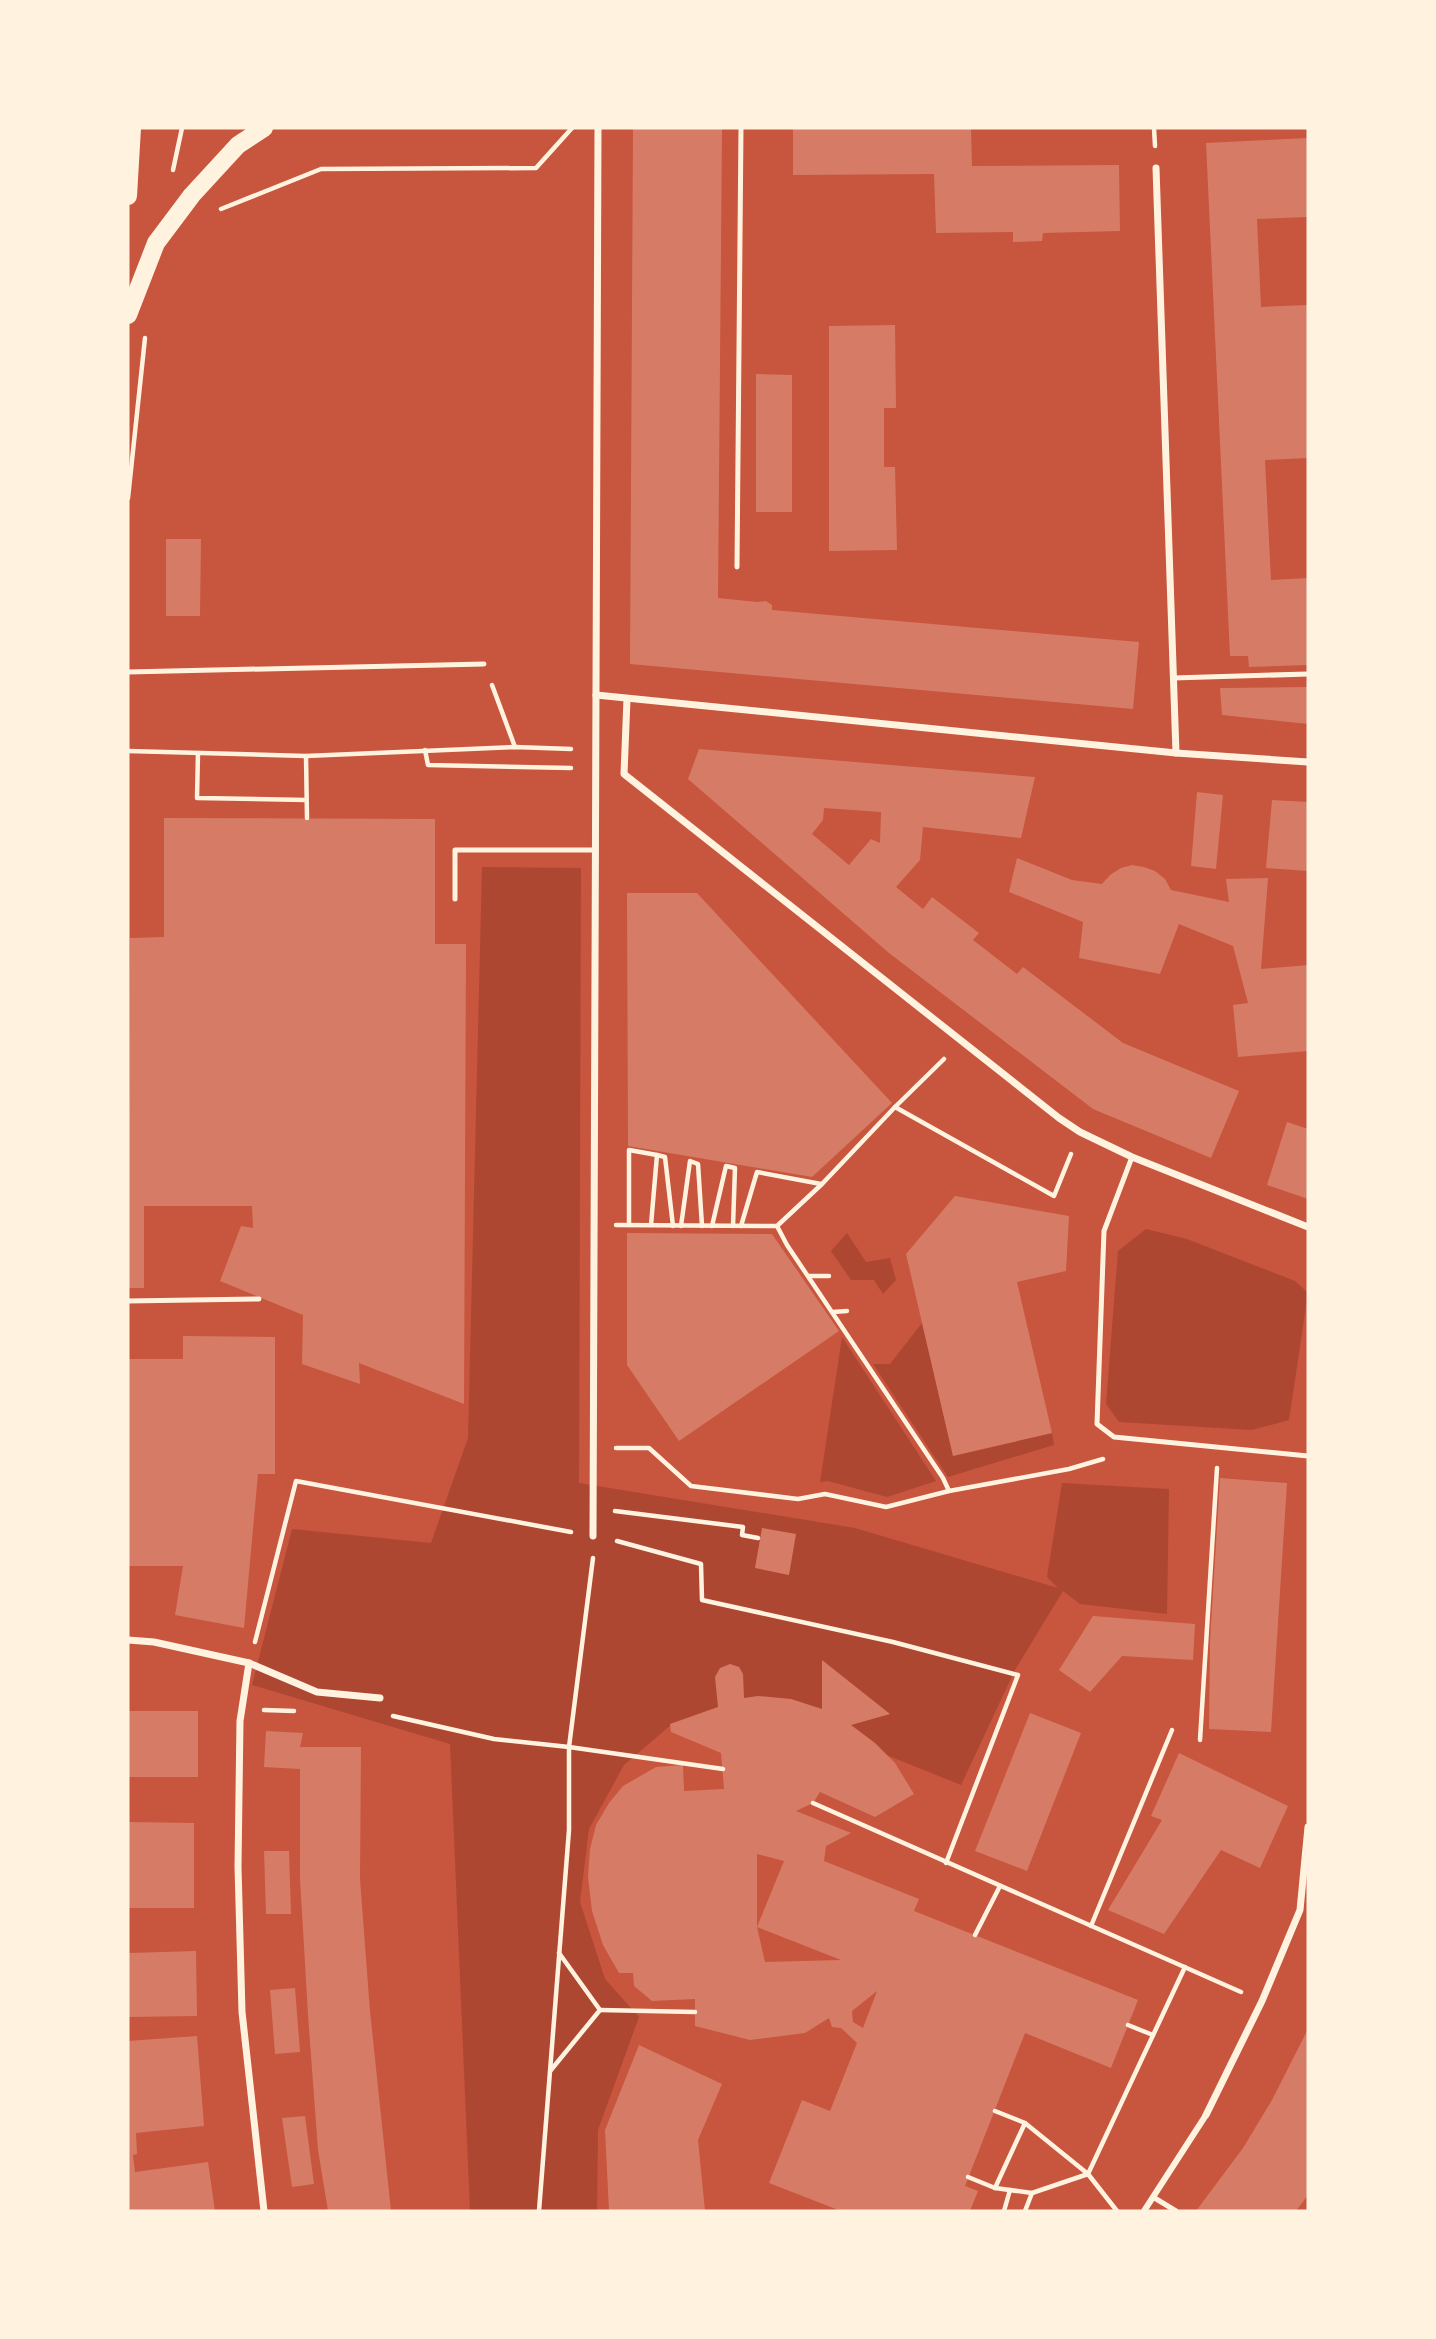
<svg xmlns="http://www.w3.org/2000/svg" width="1436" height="2339" viewBox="0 0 1436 2339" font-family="'PT Serif',serif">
<rect width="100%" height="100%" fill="#c8553d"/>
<g fill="#ae4732">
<path d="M482,867L581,868L579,1483L855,1528L1058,1588L1047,1577L1062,1483L1169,1489L1167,1614L1080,1604L1063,1591L1015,1670L961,1785L884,1754L671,1725L624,1765L589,1829L580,1902L605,1979L639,2017L598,2130L597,2211H470L450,1744L252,1685L292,1529L431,1543L468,1438Z"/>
<path d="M1146,1229L1187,1239L1295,1281L1308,1293L1289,1420L1252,1430L1119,1422L1106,1404L1118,1251Z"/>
<path d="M847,1233L866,1262L890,1258L896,1280L883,1294L874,1280H851L831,1251Z"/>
<path d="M922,1323L953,1455L1052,1433L1054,1445L948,1477L873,1364H890Z"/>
<path d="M842,1337L936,1481L887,1497L828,1481L820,1482Z"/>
</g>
<g fill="#d67c66" fill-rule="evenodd">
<path d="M633,128H722L718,598L757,602L766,601L772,605V610L1139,642L1133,709L630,664Z"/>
<path d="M793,128H971L972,166L1119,165L1120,231L1043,233L1042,241L1013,242V232L936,233L934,174L793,175Z"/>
<path d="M1308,138V217L1257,219L1261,307L1308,305V458L1265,460L1271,580L1308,578V665L1249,667L1248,656H1230L1206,143Z"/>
<path d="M895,325L896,408H884V467H895L897,550L829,551V326Z"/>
<path d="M756,374L792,375V512H756Z"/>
<path d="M166,539H201L200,616H166Z"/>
<path d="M1308,687V724L1222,715L1220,688Z"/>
<path d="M699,749L1035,777L1021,838L923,827L920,860L896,887L923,909L932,897L979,933L973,940L1017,974L1023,967L1123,1043L1239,1091L1211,1158L1093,1109L889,953L688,779ZM824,808L881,812L880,843L871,839L849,865L812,834L823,820Z"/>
<path d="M1197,792L1223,795L1216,869L1191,866Z"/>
<path d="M1272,800L1308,802V871L1266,868Z"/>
<path d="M164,818L435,819V944H466L464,1404L359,1363L360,1384L302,1364L303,1315L220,1281L241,1226L253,1228L252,1206H144V1288H128L130,938L164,937Z"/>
<path d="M1017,858L1072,880L1102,884L1110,875L1121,868L1132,865L1144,867L1155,871L1165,879L1171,890L1229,902L1226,879L1268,878L1261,969L1308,965V1051L1238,1057L1233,1005L1248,1003L1233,946L1179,924L1160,974L1079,958L1083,922L1009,892Z"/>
<path d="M627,893H697L892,1103L812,1177L628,1146Z"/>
<path d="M1287,1122L1308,1129V1199L1267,1185Z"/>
<path d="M955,1196L1069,1216L1066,1271L1017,1282L1052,1433L953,1456L906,1254Z"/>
<path d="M627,1233L772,1234L839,1331L679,1441L627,1365Z"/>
<path d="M183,1336L275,1337V1474H258L244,1628L175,1615L183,1566H128V1359H183Z"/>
<path d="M1220,1478L1287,1483L1271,1732L1209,1729L1210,1642Z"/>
<path d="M762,1528L796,1534L789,1575L755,1568Z"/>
<path d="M1093,1616L1195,1624L1193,1660L1122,1656L1090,1692L1059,1670Z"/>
<path d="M822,1660L890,1714L851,1725L875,1743L895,1763L914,1794L875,1817L820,1792L813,1803L796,1811L851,1833L826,1846L824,1861L919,1899L914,1911L1138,2000L1111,2068L1025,2033L965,2186L978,2191L970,2211H841L769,2183L802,2100L830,2111L857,2043L841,2028L832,2027L829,2018L805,2033L750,2040L695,2026V1999L652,2001L634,1986L633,1973H619L603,1945L592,1911L588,1877L590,1849L596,1825L609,1803L623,1786L656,1767L683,1765L684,1791L724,1789L721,1753L671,1732L670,1724L718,1707L715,1677L720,1668L730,1664L739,1667L743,1674L744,1698L758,1696L791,1699L822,1709ZM757,1854L784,1861L757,1927ZM757,1927L841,1960L765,1962ZM877,1991L863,2028L853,2022L852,2011Z"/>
<rect x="128" y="1711" width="70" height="66"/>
<path d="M1030,1713L1081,1733L1027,1871L975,1851Z"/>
<path d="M266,1731L303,1733L300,1747H361L360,1879L370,2011L391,2211H328L318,2150L308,2015L300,1879V1769L264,1767Z"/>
<path d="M1179,1753L1288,1806L1260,1868L1221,1850L1164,1934L1108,1910L1162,1820L1151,1816Z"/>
<path d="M128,1822L194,1823V1908H128Z"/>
<path d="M264,1851H289L291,1914H266Z"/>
<path d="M196,1951L197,2016L128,2017V1953Z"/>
<path d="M295,1988L300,2052L275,2054L270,1990Z"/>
<path d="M1308,2029V2195L1296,2211H1196L1243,2148L1272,2100Z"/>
<path d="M197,2036L204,2126L136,2133L137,2154L133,2155L135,2172L208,2162L215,2211H128V2041Z"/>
<path d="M639,2045L722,2084L698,2140L705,2211H609L605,2130Z"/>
<path d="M305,2116L314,2184L292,2187L282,2118Z"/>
</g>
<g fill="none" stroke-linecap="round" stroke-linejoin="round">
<g stroke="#fff3e0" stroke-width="4.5">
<path d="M1154,128L1155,146"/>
<path d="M173,170L182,128"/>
<path d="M221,209L321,169L536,168L572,128"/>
<path d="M128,498L145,338"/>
<path d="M492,685L515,747"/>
<path d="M425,750L428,765L571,768"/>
<path d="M128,751L306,756L515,747L571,749"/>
<path d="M198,753L197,798L306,800"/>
<path d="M306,756L307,818"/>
<path d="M895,1107L1054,1196L1071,1154"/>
<path d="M616,1225L777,1226L822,1184L895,1107L944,1059"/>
<path d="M629,1225V1150L657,1155"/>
<path d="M651,1225L657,1155L665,1157L673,1226"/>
<path d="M681,1226L690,1161L698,1164L702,1226"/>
<path d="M712,1226L726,1166L735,1168L733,1226"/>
<path d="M741,1226L757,1172L821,1184"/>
<path d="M777,1226L787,1245L943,1478L949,1491"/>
<path d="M809,1276H829"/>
<path d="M833,1312L847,1311"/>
<path d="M616,1448H649L691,1486L798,1499L825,1494L886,1507L949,1491L1069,1469L1103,1459"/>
<path d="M615,1511L743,1527L742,1535L758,1538"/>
<path d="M617,1541L701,1564L702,1600L893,1642L1018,1675L946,1863"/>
<path d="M255,1642L296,1481L571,1532"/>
<path d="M264,1710L294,1711"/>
<path d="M393,1716L494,1739L569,1747L723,1769"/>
<path d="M1200,1740L1217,1468"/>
<path d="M813,1803L1241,1992"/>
<path d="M1091,1926L1172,1730"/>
<path d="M975,1935L1000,1886"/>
<path d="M600,2010L695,2012"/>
<path d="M1128,2025L1153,2035"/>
<path d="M551,2070L600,2010L559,1953"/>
<path d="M995,2111L1025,2123"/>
<path d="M1025,2123L1088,2174L1032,2193L995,2188Z"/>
<path d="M968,2177L995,2188"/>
<path d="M539,2211L569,1830V1747L593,1558"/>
<path d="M1004,2211L1010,2190"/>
<path d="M1025,2211L1032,2193"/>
<path d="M1117,2211L1088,2174L1185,1967"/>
</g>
<g stroke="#fff3e0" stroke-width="5">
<path d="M737,567L741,128"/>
<path d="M128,672L484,664"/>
<path d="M1173,678L1308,674"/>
<path d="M455,899V850H596"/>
<path d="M1132,1157L1104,1231L1097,1424L1114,1437L1308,1456"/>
<path d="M128,1301L259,1299"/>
<path d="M1153,2197L1176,2211"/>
</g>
<path stroke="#fff3e0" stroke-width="6" d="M1144,2211L1206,2115"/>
<g stroke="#fff3e0" stroke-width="7">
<path d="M1156,168L1176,753"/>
<path d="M596,695L1176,753L1308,762"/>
<path d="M627,699L624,774L1059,1118L1080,1132L1132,1157L1308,1227"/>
<path d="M593,1536L598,128"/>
<path d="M128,1640L154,1642L249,1663L317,1692L380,1698"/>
<path d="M249,1663L240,1721L238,1867L242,2012L264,2211"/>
<path d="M1206,2115L1262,2001L1300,1910L1308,1827"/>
</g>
<g stroke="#fff3e0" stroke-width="18">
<path d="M128,196L132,128"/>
<path d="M128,315L156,243L192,195L238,145L264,128"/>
</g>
</g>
<rect width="1436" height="2339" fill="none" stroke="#fff3e0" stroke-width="259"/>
</svg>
